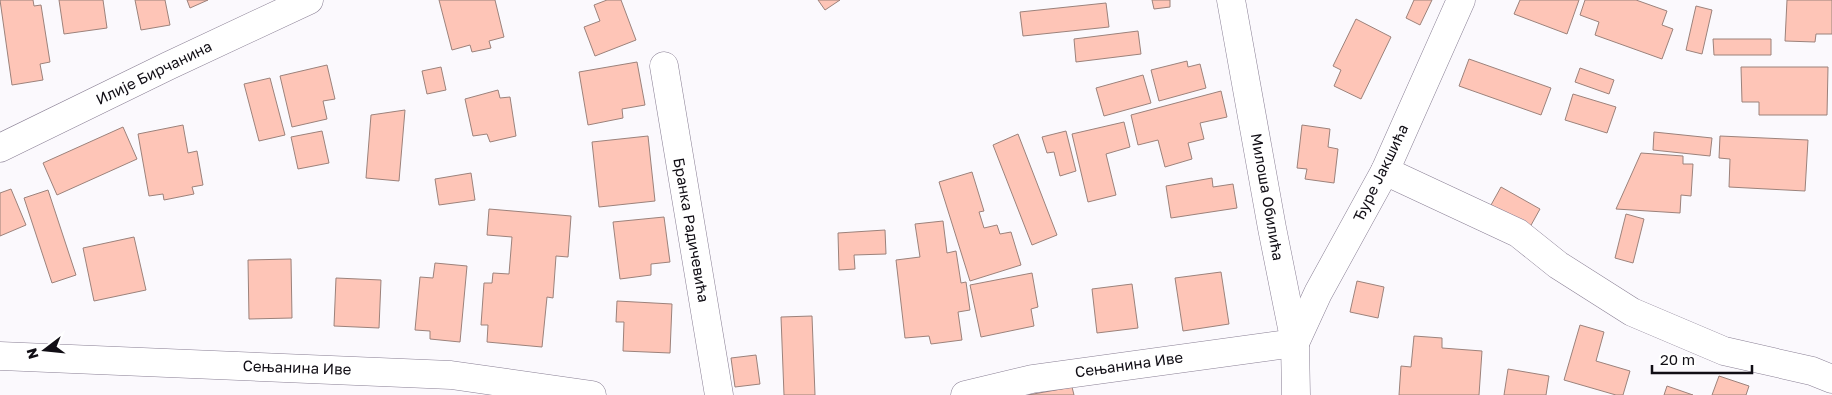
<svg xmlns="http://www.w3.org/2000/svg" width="1832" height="395" viewBox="0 0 1832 395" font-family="'Golos Text',sans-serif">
<rect width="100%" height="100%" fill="#fbf9fd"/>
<g fill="#fec5b7" stroke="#9c827b">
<path d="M0,0H33L34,6L41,5L50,62L40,64L43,80L12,85Z"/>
<path d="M59,0H103L107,28L64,34Z"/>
<path d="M135,0H165L170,25L141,30Z"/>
<path d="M187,0H208L190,8Z"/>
<path d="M439,0H495L504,37L489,41L491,48L472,52L470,45L452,50Z"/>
<path d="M607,0H621L636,40L595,56L584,27L600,21L594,5Z"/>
<path d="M818,0H840L825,10Z"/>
<path d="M1152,0H1170V7L1154,9Z"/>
<path d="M1414,0H1432L1420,25L1406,18Z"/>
<path d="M1520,0H1579L1567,34L1514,14Z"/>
<path d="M1585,0H1636L1667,11L1662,25L1673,29L1662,59L1595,35L1599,22L1580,15Z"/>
<path d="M1787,0H1832V34H1816L1815,42L1785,41Z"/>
<path d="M1106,3L1109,27L1023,36L1020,12Z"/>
<path d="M1696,6L1712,10L1702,54L1686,50Z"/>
<path d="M1356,19L1391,37L1361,99L1334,86L1341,70L1333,66Z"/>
<path d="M1138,31L1141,54L1076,62L1074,39Z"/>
<path d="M1713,39H1771V55H1714Z"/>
<path d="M1469,59L1551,88L1541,115L1459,86Z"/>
<path d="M1187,61L1188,67L1200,64L1206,88L1159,101L1151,70Z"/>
<path d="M637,62L645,105L622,109L623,118L588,125L579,72Z"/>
<path d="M327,65L335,99L323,101L327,119L292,127L280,76Z"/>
<path d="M441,67L446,90L427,94L422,71Z"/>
<path d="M1741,67H1828L1827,115H1759V102H1742Z"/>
<path d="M1580,68L1614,80L1609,94L1575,82Z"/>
<path d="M1143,75L1151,103L1104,116L1096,88Z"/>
<path d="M270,78L285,135L259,141L244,84Z"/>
<path d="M498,90L500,98L510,97L516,136L490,142L487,134L473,136L465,99Z"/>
<path d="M1221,91L1227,117L1200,123L1204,139L1188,143L1192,159L1165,167L1158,140L1138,145L1131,115Z"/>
<path d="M1573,94L1616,107L1607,133L1565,120Z"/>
<path d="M405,110L399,181L366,178L371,115Z"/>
<path d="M1124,122L1130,147L1106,154L1116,195L1088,202L1072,134Z"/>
<path d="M183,125L188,153L197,151L203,185L192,187L194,194L164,200L163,194L149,196L138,134Z"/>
<path d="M1302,125L1330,129L1328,147L1338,149L1334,183L1305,179L1307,169L1297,168Z"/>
<path d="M123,127L137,159L57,195L43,163Z"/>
<path d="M322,131L329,163L298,169L291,137Z"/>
<path d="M1066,131L1076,171L1060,176L1054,152L1047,153L1042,137Z"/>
<path d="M1654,132L1712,138L1710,156L1653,150Z"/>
<path d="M1018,134L1057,235L1032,245L993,145Z"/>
<path d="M648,136L655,201L599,207L592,142Z"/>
<path d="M1720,136L1808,140L1805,191L1729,187L1730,159L1719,158Z"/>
<path d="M1641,153L1683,156V164H1693L1691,196L1681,195L1680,213L1616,209Z"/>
<path d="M972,172L984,211L979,212L984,228L997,225L1000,234L1011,232L1021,265L970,281L939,182Z"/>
<path d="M471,173L475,200L439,205L435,179Z"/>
<path d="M1212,178L1213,187L1233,184L1237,208L1171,218L1166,186Z"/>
<path d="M1501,187L1540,209L1530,227L1491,205Z"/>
<path d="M11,189L26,225L0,236V193Z"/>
<path d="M48,190L76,275L52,283L24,198Z"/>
<path d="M489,209L571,216L568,257L556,256L553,298L547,297L542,347L487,342L488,325H481L484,283H492L493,273L509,274L512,237L487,235Z"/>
<path d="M1626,214L1644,219L1633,263L1615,258Z"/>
<path d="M664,217L670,262L651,264V275L620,279L613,222Z"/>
<path d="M943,221L947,253L956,251L961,283L966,282L970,310L958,312L962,340L931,344L929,336L905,338L896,260L920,257L915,224Z"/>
<path d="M885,230L886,254L854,255L855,269L839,270L838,233Z"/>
<path d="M134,237L146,290L94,301L83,248Z"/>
<path d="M291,259L292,318L249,319L248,260Z"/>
<path d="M435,263L467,266L460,342L430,339V331L415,330L420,277L433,278Z"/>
<path d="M1221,272L1229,324L1183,331L1175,278Z"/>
<path d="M1032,273L1038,307L1031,309L1034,326L981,337L970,285Z"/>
<path d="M336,278L381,280L379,328L334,326Z"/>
<path d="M1357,281L1384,287L1378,318L1350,312Z"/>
<path d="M1132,284L1138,328L1097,333L1092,289Z"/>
<path d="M617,301L672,304L670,353L623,351L624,322H616Z"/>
<path d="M812,316L815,395H784L781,317Z"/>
<path d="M1580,325L1604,332L1596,361L1630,371L1623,395H1616L1564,380Z"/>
<path d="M1414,336L1442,338V348L1482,351L1479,395H1399L1401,366L1411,367Z"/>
<path d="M756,355L760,384L735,387L731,358Z"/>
<path d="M1508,369L1549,376L1546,395H1504Z"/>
<path d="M1719,376L1749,386L1746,395H1712Z"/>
<path d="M1667,386L1693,395H1664Z"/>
<path d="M1072,387L1074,395H1028Z"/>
</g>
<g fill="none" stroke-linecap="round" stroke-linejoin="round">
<g stroke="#897f94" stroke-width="29">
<g id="minor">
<path d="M1231,0L1272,228L1295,343L1296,395"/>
<path d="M664,66L719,395"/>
<path d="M0,148L168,66L309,0"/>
<path d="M1385,171L1518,233L1558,265L1632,312L1724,351L1812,371L1832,379"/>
<path d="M0,356L451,375L592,395"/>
<path d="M965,395L1032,379L1295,343L1318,293L1385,171L1461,0"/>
</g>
</g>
<use href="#minor" stroke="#fff" stroke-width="28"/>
</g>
<g text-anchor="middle" stroke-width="4" stroke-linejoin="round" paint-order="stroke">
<g font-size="15" fill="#110e15" stroke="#fff">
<text transform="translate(154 73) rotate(-26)" y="5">Илије Бирчанина</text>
<text transform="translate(1381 173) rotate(-64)" y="5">Ђуре Јакшића</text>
<text transform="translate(1267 197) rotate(80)" y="5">Милоша Обилића</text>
<text transform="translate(691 230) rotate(80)" y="5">Бранка Радичевића</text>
<text transform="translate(1129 365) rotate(-8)" y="5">Сењанина Иве</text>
<text transform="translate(297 368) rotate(2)" y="5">Сењанина Иве</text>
</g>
</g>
<g transform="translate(45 350) rotate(254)" stroke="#ffffff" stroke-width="4" paint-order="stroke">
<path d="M0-4L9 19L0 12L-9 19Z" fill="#110e15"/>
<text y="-8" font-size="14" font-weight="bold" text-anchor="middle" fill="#110e15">N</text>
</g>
<path d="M1652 365v8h100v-8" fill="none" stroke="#110e15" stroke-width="2.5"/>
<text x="1660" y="365" font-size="15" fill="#110e15" stroke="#ffffff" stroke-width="4" paint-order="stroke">20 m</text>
</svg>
